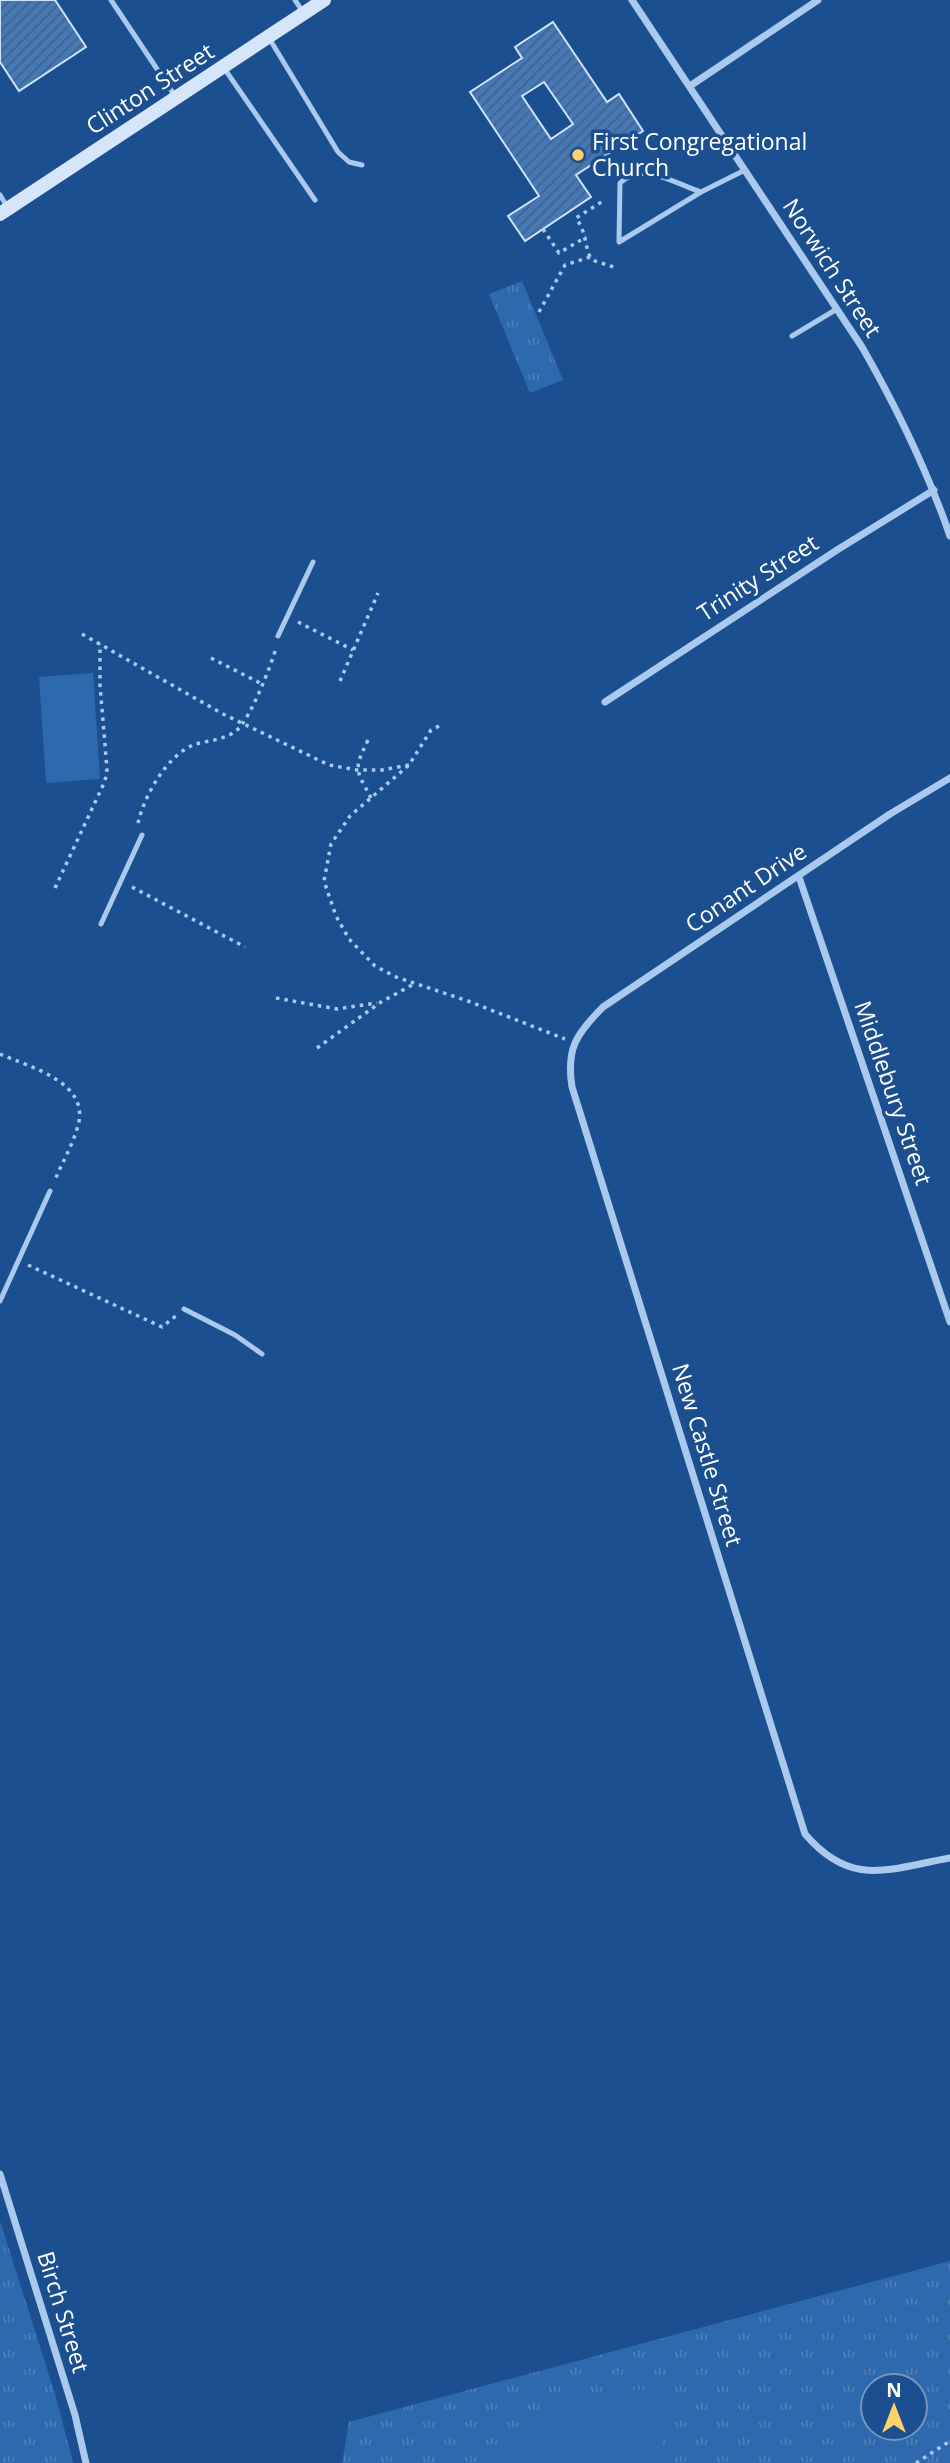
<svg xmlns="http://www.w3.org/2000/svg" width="950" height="2463" viewBox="0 0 950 2463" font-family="'Open Sans',sans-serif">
<defs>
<pattern id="park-tufts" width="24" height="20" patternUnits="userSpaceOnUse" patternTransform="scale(1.75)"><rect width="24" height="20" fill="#2e69ad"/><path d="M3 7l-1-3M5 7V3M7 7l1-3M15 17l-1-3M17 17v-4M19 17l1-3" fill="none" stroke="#4d80b9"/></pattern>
<pattern id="building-hatch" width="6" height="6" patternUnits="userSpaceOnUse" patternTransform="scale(1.75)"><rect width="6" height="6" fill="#4478b7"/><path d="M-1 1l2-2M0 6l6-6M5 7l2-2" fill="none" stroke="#486282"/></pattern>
</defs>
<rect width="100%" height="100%" fill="#1b4f8f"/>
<g fill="url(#park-tufts)" fill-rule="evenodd">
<path d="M522,281L563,380L530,393L489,294Z"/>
<path d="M0,2221L56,2397L73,2463H0Z"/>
<path d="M950,2261V2463H342L349,2422ZM873,2386H915V2428H873Z"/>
</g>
<g fill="#2e69ad">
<path d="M93,673L100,779L46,783L39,677Z"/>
<path d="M612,2390H667L661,2463H486C520,2418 558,2401 612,2390Z"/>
</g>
<g fill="url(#building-hatch)" stroke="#cfe3fa" stroke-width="2" fill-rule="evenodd">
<path d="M0,0H55L86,47L19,91L0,62Z"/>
<path d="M553,22L607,102L619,94L643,131L576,175L591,197L525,241L508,216L539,196L470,92L522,58L515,47ZM544,82L573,124L551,139L522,96Z"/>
</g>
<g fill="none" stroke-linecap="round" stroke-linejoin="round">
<g stroke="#a9c9ee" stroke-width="3.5" stroke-dasharray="3.5 5" stroke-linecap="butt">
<path d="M543,229L559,253L586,237"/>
<path d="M590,257C584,242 586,232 576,218L603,201"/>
<path d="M539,312L565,265L590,257L595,261L617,268"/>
<path d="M298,622L353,650"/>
<path d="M82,634L223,714L329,765L357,770H382L409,765"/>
<path d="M211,658L262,684"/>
<path d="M340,681L378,593"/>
<path d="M439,726L431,730L409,765L350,816L331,844L324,881L336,916L349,939L375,966L396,977L468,1001L565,1039"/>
<path d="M368,740C353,771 356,769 371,798"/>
<path d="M138,823C144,796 168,753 196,744C210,740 225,740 237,730C250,719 271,666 276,648"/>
<path d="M132,887L245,947"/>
<path d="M55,888L105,781L107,769L100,685V644"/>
<path d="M276,998L337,1009L377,1003"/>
<path d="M317,1048L381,1002L414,984"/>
<path d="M0,1054C32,1068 93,1083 77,1129C72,1146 62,1163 55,1180"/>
<path d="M28,1265L162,1327L177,1315"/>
<path d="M916,2463L950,2441"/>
</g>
<g stroke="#a9c9ee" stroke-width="5">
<path d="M111,0L175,96"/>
<path d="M295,0L303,12"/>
<path d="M269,38L338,152L349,162L362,165"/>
<path d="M224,68L315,200"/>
<path d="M701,192L619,242L620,183C644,161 673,183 701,192L745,170"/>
<path d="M0,195L8,208"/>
<path d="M792,336L837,309"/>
<path d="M278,636L313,562"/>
<path d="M101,924L142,835"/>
<path d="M0,1301L50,1191"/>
<path d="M184,1309L235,1335L262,1354"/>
</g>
<g stroke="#a9c9ee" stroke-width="7">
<path d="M632,0L862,347C897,408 927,470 950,536"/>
<path d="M690,86L818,0"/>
<path d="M605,702L837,550L934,490"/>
<path d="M950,778L890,814L603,1007C576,1034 566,1049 572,1087L805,1834C851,1888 888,1869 950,1858"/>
<path d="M799,877L950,1322"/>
<path d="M0,2174L75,2415L86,2463"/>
</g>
<path stroke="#d6e6fa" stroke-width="14" d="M0,214L324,0"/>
</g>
<circle fill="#ffd166" stroke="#1b4f8f" stroke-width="2.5" cx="578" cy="155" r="7"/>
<g text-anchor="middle" stroke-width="7" stroke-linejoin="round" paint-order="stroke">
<g font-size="23" fill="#fff" stroke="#1b4f8f">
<text transform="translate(150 89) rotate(-33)" y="8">Clinton Street</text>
<text transform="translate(832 268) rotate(57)" y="8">Norwich Street</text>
<text transform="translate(758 578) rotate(-33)" y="8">Trinity Street</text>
<text transform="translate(746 888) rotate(-34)" y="8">Conant Drive</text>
<text transform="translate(893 1093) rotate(71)" y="8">Middlebury Street</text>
<text transform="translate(707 1455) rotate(73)" y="8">New Castle Street</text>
<text transform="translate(63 2312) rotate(73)" y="8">Birch Street</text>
</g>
<g font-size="23" fill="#fff" stroke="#1b4f8f" text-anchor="start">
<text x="592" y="150">First Congregational<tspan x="592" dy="26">Church</tspan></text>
</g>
</g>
<g transform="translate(894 2407)"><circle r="33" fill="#1b4f8f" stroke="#7695bc" stroke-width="2"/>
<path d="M0-5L12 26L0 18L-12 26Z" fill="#ffd166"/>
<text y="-10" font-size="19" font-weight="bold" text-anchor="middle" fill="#ffffff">N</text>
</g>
</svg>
